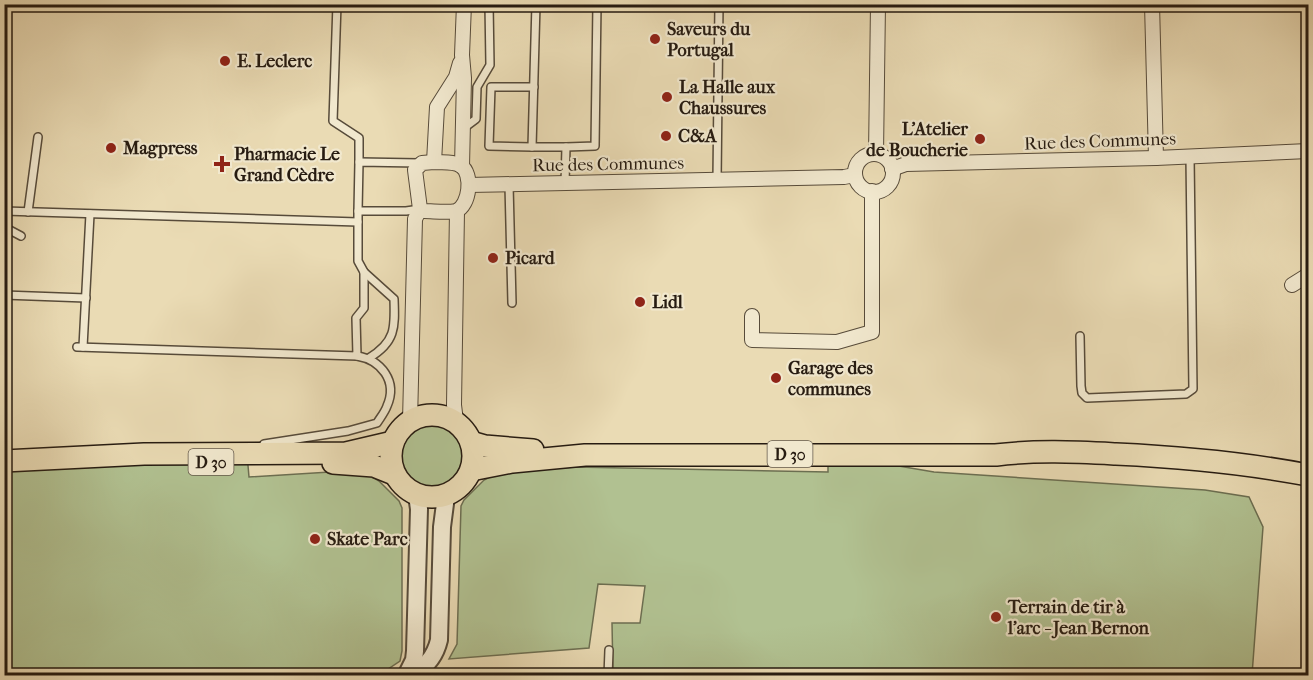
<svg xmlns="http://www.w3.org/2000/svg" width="1313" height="680" viewBox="0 0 1313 680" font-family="'IM FELL French Canon',serif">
<rect width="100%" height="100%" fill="#eadbb4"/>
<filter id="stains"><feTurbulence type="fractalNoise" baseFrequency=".00333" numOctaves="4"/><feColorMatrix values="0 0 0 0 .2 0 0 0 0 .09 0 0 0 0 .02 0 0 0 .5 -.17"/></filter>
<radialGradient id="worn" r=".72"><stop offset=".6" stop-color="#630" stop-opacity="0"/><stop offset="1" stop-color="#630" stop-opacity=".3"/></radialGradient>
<g fill="#b1c191" stroke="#6c6e51" stroke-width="1.5">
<circle cx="432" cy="456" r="33"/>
<path d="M247,454L249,477L362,470L379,481L399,501L402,508V651L400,661L379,675L5,676V465Z"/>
<path d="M828,454L934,472L1205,490L1249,497L1263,527L1252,675H613L612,623H640L645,586L598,584L589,648L449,659L457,644L461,506L464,500L484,480L494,475L514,471L575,467L828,472Z"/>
</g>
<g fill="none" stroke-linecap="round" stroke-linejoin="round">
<g stroke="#574b3a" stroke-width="10">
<g id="service">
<path d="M337,4L333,121L359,138V162"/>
<path d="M536,4L532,147H566L565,183"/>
<path d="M464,128L476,119L477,87L490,65L489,4"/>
<path d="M532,147L489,146L491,87H534"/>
<path d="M566,147L595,146L597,4"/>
<path d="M419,163L359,162L358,211H406L420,209"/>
<path d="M717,180L719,4"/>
<path d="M509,185L512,303"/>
<path d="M4,211L358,222"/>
<path d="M28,212L38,137"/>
<path d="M4,227L21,236"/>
<path d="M364,272L394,299C395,327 396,342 369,358"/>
<path d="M4,295L86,298"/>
<path d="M1080,336L1081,386L1082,393L1087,398L1186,394L1193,389L1190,157"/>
<path d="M77,347L357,356L356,318L364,308V272L358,261V211"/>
<path d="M83,347L90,214"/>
<path d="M264,444L348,431L377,423C380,418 385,412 387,406C398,381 381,360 357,356"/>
<path d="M608,676L609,650"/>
</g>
</g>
<g stroke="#574b3a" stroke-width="16">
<g id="minor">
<path d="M1152,4L1156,158"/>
<path d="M876,154L878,4"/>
<circle cx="874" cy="173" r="19"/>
<path d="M434,162C442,163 454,161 461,166C473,173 470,206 456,211C447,213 433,211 424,211L420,209L415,170L422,163Z"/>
<path d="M434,162L437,107L456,77L460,63"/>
<path d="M462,166L464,78L462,55L464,4"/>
<path d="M892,169L906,164L1156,158L1308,151"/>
<path d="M469,185L844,177L855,175"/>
<path d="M1292,285L1308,275"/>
<path d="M752,316V340L837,342L872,332V191"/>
<path d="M410,421L415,219L420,209"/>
<path d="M456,421L454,405L457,211"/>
</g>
</g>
<g stroke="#574b3a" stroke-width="20">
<g id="tertiary">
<path d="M406,676L414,660L415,651L419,509L417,495"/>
<path d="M408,676C425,669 435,657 439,640L442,527L446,496"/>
</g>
</g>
<g stroke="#261b11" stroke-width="24">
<g id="primary">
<circle cx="432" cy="456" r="41"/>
<path d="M471,442L485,446L533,450"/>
<path d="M4,461L144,454L346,453L393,442"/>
<path d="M333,463L374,466L394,474"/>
<path d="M471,470L512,462L585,455H996C1036,450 1075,452 1116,454C1181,457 1245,463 1308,475"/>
</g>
</g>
<use href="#service" stroke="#f1e8ce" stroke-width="7"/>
<use href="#minor" stroke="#f1e8ce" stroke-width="14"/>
<use href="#tertiary" stroke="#f1e8ce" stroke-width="16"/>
<use href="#primary" stroke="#eadbb4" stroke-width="21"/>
</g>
<g fill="#8f2418" stroke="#f1e8ce" stroke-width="2">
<circle cx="655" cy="39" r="6"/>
<circle cx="225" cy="61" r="6"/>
<circle cx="667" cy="97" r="6"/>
<circle cx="666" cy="136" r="6"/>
<circle cx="980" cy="139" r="6"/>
<circle cx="111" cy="148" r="6"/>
<path d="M219 155h6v6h6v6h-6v6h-6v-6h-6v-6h6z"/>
<circle cx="493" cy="258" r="6"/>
<circle cx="640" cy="302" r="6"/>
<circle cx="776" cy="378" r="6"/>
<circle cx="315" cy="539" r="6"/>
<circle cx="996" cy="617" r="6"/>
</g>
<g text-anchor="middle" stroke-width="4.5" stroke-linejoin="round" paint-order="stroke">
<g fill="#f1e8ce" stroke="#63584a" stroke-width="1.5">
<rect x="767.5" y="441" width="45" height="26" rx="4.5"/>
<rect x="188.5" y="449" width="45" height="26" rx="4.5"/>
</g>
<g font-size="16" font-weight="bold" fill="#261b11">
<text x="790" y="460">D 30</text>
<text x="211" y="468">D 30</text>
</g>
<g font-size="18" font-weight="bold" fill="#261b11" stroke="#f1e8ce" text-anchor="start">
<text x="667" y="35">Saveurs du<tspan x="667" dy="21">Portugal</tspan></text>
<text x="237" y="67">E. Leclerc</text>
<text x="679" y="93">La Halle aux<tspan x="679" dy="21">Chaussures</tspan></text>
<text x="968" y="135" text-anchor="end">L'Atelier<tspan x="968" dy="21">de Boucherie</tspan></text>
<text x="678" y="142">C&amp;A</text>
<text x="123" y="154">Magpress</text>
<text x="234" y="160">Pharmacie Le<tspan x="234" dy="21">Grand Cèdre</tspan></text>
<text x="505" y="264">Picard</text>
<text x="652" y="308">Lidl</text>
<text x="788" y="374">Garage des<tspan x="788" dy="21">communes</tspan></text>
<text x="327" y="545">Skate Parc</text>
<text x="1008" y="613">Terrain de tir à<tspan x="1008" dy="21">l'arc - Jean Bernon</tspan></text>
</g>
<g font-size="18" fill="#261b11" stroke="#f1e8ce">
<text transform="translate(1100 141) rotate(-2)" y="6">Rue des Communes</text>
<text transform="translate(608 164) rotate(-1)" y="6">Rue des Communes</text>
</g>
</g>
<rect width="1313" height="680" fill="none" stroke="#eadbb4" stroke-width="24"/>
<rect x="6" y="6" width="1301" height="668" fill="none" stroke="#261b11" stroke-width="3"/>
<rect x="12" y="12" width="1289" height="656" fill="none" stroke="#261b11" stroke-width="1.5"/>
<rect width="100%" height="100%" filter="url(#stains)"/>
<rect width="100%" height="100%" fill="url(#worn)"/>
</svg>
